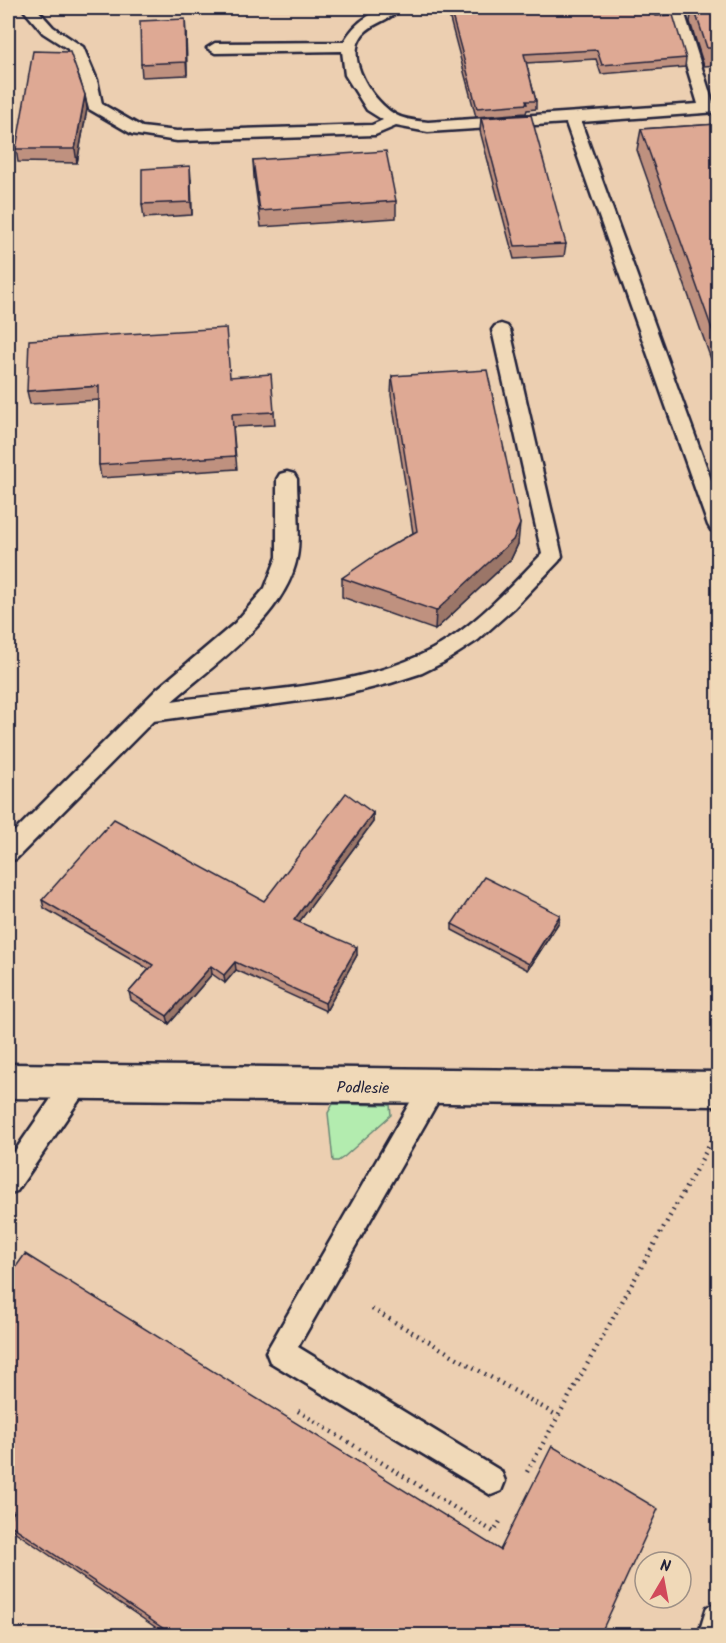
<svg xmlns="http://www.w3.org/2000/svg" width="726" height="1643" viewBox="0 0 726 1643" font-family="Kalam,sans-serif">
<rect width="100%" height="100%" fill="#eccfb1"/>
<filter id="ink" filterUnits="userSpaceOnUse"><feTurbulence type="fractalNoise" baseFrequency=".0167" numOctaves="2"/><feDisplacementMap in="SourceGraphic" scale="12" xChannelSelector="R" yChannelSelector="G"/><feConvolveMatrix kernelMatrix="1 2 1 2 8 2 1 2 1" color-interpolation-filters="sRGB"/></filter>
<g filter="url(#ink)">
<path fill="#b3ecaf" stroke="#6a8775" stroke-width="1.5" d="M333,1104L390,1105L391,1115L344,1157L338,1161H333L328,1113Z"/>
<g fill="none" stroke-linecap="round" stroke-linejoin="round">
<g stroke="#22223b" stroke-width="5">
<g id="lane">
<path d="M22,8H36L53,27L83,47L97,80L102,104L142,127L177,131L372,125L383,120L367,110L345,75L342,51L215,53L207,48L215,43L344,42C355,21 378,6 401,8C392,20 373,22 363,34C343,59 374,103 396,115C405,120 418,121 428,122L698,104L669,8H683L713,103L718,102V112L581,122L718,499V532L711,530L708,525L566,123L428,132L396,126L375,135L177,141L132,134L89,109L81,80L68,49L43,33Z"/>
<path d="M501,324L507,326L510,330L562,556L559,561L514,608L478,640L444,662L422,673L391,683L343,695L153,721L16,859L8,861V838L157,689L235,623L265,588L277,557V479L280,474L287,472L294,474L297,479C297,501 301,537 297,557C286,616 215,664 172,701C260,689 376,689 451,638C485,615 513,584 542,554L492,330L495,326Z"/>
<path d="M77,1071L86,1074L89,1082L86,1090L17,1191L8,1194V1161L68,1074Z"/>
<path d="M432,1077L441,1080L445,1088L441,1096L298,1347L501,1471L505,1481L501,1491L491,1495L270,1362L266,1352L423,1080Z"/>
<path d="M718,1603V1636H698L707,1607Z"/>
</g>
</g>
<g stroke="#22223b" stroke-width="5">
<path id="street" d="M8,1064L718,1072V1106L8,1098Z"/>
</g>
<g stroke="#22223b" stroke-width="4.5" stroke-dasharray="1.5 5" stroke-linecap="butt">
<path d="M372,1309L558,1416"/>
<path d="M298,1411L494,1532L502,1518"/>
<path d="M527,1472L718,1130"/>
</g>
<use href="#lane" fill="#f0d9b8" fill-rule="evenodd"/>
<use href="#street" fill="#f0d9b8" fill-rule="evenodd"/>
</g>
<g fill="#bf917f" stroke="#22223b" stroke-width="1.5">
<path d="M447,8H651L655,16L686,58L685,67L601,74L596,59L526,63L536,101V109L527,110L526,113L476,117Z"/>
<path d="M692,8H718V65L704,66L690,22Z"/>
<path d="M186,33L187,75L142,77L141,64Z"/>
<path d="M85,95L87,109L77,163L18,162L16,149Z"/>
<path d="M481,118L566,244L564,256L514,259L480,131Z"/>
<path d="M718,124V379L637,150L641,129Z"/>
<path d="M253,160L396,201V218L261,227L254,177Z"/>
<path d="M191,180L192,215L144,218L142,204Z"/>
<path d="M392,376L518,544L511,559L435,630L342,597V578L413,533L391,395Z"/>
<path d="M230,377L274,412L275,425L233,427L237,469L101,478L99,465V400L30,404L27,391Z"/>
<path d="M373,813V822L299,922L357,955L326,1011L236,970L225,983L212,974L169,1024L131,1000L129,992L149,969L44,908L42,900L264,901Z"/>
<path d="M559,922L528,970L452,930V924Z"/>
<path d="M8,1278L600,1635H167L14,1531L8,1523L12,1515L8,1511Z"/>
</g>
<g fill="#9b7668" stroke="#22223b" stroke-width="1.5">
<path d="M185,19L186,33L187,75L186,62Z"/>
<path d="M85,95L87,109L77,163L75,149Z"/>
<path d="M190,166L191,180L192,215L191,202Z"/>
<path d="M520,524L518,544L511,559L435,630L436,611Z"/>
<path d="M373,813V822L294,929V920Z"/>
<path d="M560,915L559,922L528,970L529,964Z"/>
<path d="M357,947V955L326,1011L325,1003Z"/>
<path d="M235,962L236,970L225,983L224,975Z"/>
<path d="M211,966L212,974L169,1024L167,1016Z"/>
</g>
<g fill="#dea994" stroke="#22223b" stroke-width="1.5">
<path d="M450,8H651L655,16L673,15L686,58L602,65L597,50L524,54L536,101H526L527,104L477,108Z"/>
<path d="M694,8H718V48H707Z"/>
<path d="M185,19L186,62L141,64L140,21Z"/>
<path d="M33,51L70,52L85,95L75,149H16Z"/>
<path d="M531,115L566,244L515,246L481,118Z"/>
<path d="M718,124V346L641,129Z"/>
<path d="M386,151L396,201L260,211L253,160Z"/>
<path d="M190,166L191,202L142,204V169Z"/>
<path d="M226,328L230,377L271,374L274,412L232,414L235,456L99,465V386L27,391L29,340Z"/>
<path d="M487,370L520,524L513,540L436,611L342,578L380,552L417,531L392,376Z"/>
<path d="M346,793L373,813L294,920L357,947L325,1003L235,962L224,975L211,966L167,1016L129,992L153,965L42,900L114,819L264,901Z"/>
<path d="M484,877L560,915L529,964L452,924Z"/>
<path d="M25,1254L500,1550L552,1446L658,1509L600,1635H173L8,1523V1521L14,1512L8,1507V1278Z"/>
</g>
</g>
<g text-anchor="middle" stroke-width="6" stroke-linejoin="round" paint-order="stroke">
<g font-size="16" fill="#22223b" stroke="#f0d9b8">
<text transform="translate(363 1087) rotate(1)" y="6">Podlesie</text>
</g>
</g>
<rect width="726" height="1643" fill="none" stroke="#f0d9b8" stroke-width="30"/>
<rect x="15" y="15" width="696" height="1613" fill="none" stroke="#22223b" stroke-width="2" filter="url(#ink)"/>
<g transform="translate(663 1580) rotate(10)"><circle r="28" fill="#f0d9b8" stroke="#9e9086" stroke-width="1.5"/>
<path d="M0-4.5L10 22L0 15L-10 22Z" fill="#d1495b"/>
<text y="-9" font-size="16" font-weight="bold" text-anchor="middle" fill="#22223b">N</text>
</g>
</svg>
